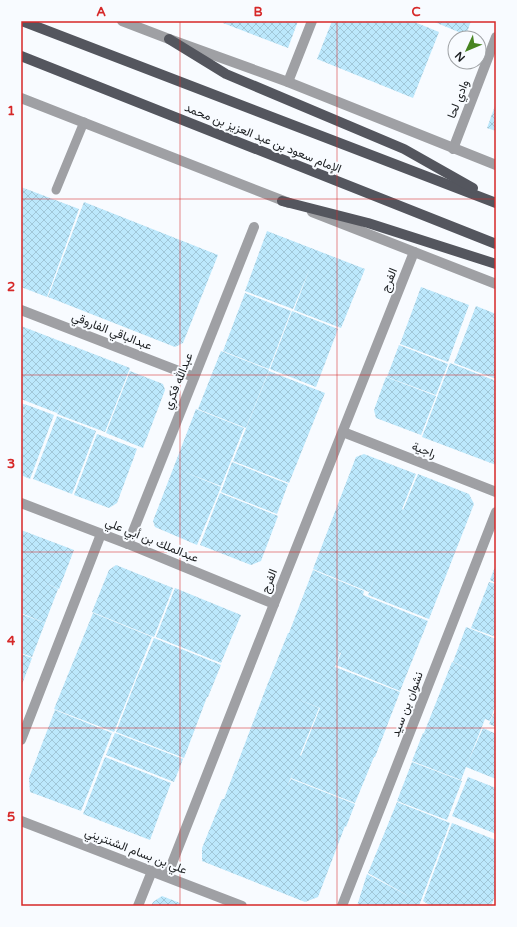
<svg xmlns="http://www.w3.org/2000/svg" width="517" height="927" viewBox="0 0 517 927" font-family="'Varela Round',Vazirmatn,sans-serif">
<defs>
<pattern id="building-cross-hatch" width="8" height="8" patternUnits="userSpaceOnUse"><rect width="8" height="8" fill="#bce8fc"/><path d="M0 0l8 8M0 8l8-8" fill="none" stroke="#a1c7d8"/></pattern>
</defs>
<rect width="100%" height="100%" fill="#f8fbff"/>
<g fill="url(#building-cross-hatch)" fill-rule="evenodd">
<path d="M224,21H298L288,48L223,23Z"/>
<path d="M332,21H412L439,32L413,98L317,59Z"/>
<path d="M432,21H471L466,35Z"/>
<path d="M496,103V131L487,128Z"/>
<path d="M21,187L79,209L47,297L21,287Z"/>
<path d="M84,202L218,255L183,343L175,347L48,297Z"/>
<path d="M267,231L365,269L341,328L294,310L310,268L293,309L245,291Z"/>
<path d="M421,287L469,305L448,362L400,344Z"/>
<path d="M245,293L291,311L269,369L223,351Z"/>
<path d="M476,306L496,314V379L454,363Z"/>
<path d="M292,311L338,329L316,387L270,369Z"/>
<path d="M21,326L130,368L105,432L57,414L63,400L57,413L21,399Z"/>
<path d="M399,345L448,364L436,395L387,377Z"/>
<path d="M221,351L269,370L246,428L198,409Z"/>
<path d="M450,363L496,381V465L422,437Z"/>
<path d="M130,371L163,384L165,390L143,448L106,433Z"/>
<path d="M269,371L325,393L289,483L233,461Z"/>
<path d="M386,377L436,396L421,435L376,418L374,410Z"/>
<path d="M21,403L27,405L21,420Z"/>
<path d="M27,405L54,415L30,479L21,475V422Z"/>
<path d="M196,409L244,428L221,486L182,471L221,487L197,545L155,527L153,521Z"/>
<path d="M57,416L96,431L72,494L33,479Z"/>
<path d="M97,434L137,449L117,503L109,508L74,495Z"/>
<path d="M364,454L416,474L402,509L403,510L418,474L469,494L474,504L429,619L368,595L387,547L369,592L313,569L356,457Z"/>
<path d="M232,462L288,484L277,514L221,492Z"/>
<path d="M220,493L278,516L261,561L251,565L200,545Z"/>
<path d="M21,530L74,550L59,589L43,582L58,589L45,623L21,613Z"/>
<path d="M496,564V583L490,580Z"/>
<path d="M116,565L173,588L154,637L92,612L109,570Z"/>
<path d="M313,570L364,591L363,595L428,621L400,691L336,665L341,653L334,650L340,653L335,667L400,692L375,757H374L355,803L291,778L297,763L287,787L291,779L355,804L346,827L345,826L318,897L305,902L202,861V848L222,799H224L266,688L288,633H289ZM292,697L320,708L301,756L300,755L319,708Z"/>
<path d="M489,582L496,584V637L471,628Z"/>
<path d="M175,588L241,615L221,663L156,637Z"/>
<path d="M93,613L152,637L114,732L54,709Z"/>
<path d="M21,614L45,623L32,657L21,653Z"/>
<path d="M466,627L496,639V704L490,721L485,719L468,762L483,728L496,734V779L466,767L461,780L412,761L423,733L431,736L424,733L452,662L473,671L453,662Z"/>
<path d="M154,638L221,665L208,697H207L184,758L116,732L140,670H141Z"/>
<path d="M21,654L32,658L21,687Z"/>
<path d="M496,708V727L489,724Z"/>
<path d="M55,710L112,733L81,811L30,792L29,778Z"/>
<path d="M115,733L183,759L174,782L106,755Z"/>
<path d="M105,757L171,783L150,840L83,814Z"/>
<path d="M412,762L462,781L447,820L397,801Z"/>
<path d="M468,777L496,788V834L452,816Z"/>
<path d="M397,802L450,823L436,861L420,903L419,906H357L367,874L412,898L368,873L382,839L391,842L382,839Z"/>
<path d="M452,823L496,840V893L491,906H431L423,901Z"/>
<path d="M162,896L180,903L179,906H151L153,902Z"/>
</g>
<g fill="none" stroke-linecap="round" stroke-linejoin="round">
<path stroke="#9fa0a4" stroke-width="9" d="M56,190L84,122"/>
<g stroke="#9fa0a4" stroke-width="10">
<path d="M288,82L312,21"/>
<path d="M453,149L496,37"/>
<path d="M21,310L194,377"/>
<path d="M343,432L496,492"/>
<path d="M21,503L128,544L274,604"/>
<path d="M128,544L254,227"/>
<path d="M21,740L101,534"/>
<path d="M21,821L242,906"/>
<path d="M138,906L152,871L171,866L274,604L414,252"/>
<path d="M342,906L496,512"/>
</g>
<g stroke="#9fa0a4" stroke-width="10">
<path d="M122,21L169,39L288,82L496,165"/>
<path d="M21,98L289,203"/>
<path d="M312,212L496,284"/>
</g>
<g stroke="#54565e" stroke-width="10">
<path d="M22,21L496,203"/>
<path d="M169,39L226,74L404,149L473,188"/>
<path d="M21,56L496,244"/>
<path d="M282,201L368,223L496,264"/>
</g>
</g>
<path fill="none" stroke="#d62828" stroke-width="1" stroke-opacity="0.55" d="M180,21V906M337,21V906M21,199H496M21,375H496M21,552H496M21,728H496"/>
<g text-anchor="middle" stroke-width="4" stroke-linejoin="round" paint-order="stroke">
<g font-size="12" fill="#1b1e21" stroke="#f8fbff">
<text transform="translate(458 99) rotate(-69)" y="4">وادي لحا</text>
<text transform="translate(263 138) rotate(22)" y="4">الإمام سعود بن عبد العزيز بن محمد</text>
<text transform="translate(389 280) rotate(-68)" y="4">الفرج</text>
<text transform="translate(112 331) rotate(21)" y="4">عبدالباقي الفاروقي</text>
<text transform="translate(178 381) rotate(-68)" y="4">عبدالله فكري</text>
<text transform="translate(424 450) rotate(21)" y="4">راجية</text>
<text transform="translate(152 540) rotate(22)" y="4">عبدالملك بن أبي علي</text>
<text transform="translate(269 581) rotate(-68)" y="4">الفرج</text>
<text transform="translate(407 704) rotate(-69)" y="4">نشوان بن سيد</text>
<text transform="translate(136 851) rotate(21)" y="4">علي بن بسام الشنتريني</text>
</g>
</g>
<rect width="517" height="927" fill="none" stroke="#f8fbff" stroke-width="44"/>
<g transform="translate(467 50) rotate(226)"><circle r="19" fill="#f8fbff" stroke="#a0a3a6"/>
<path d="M0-3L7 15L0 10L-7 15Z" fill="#478421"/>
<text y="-6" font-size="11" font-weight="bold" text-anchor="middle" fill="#1b1e21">N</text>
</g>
<rect x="22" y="22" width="473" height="883" fill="none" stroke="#d62828" stroke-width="1.5"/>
<g font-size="13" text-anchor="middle" font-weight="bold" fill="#d62828">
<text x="101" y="16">A</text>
<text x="258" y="16">B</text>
<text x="416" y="16">C</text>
<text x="11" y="115">1</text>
<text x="11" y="291">2</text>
<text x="11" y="468">3</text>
<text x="11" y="645">4</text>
<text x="11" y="821">5</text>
</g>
</svg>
